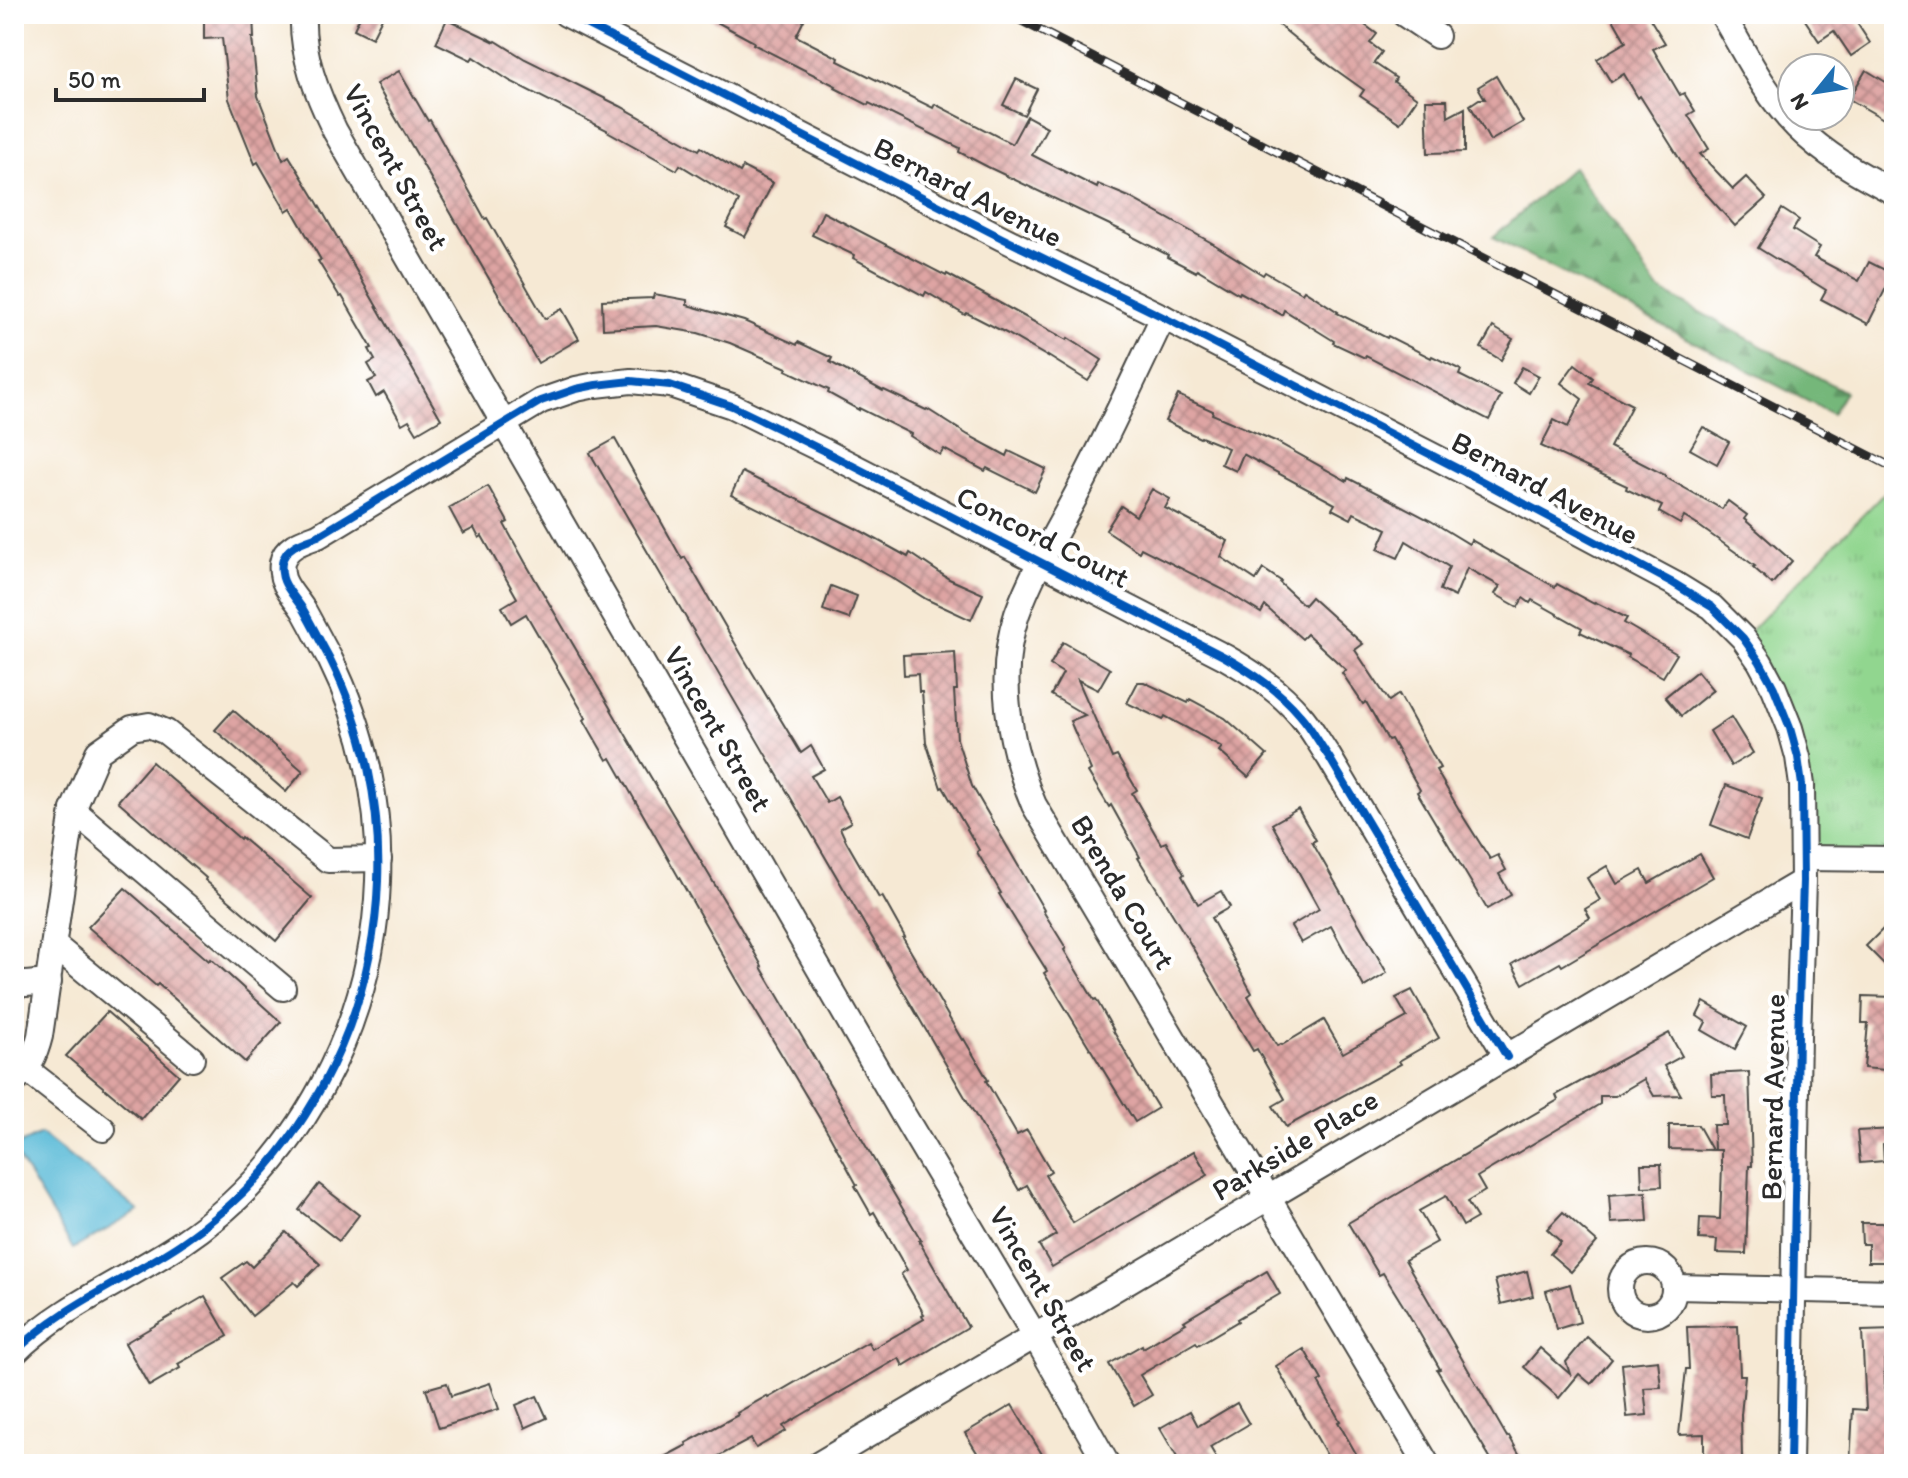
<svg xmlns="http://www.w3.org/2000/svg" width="1908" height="1478" viewBox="0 0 1908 1478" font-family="Itim,sans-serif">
<defs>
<pattern id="forest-firs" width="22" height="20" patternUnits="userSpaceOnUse" patternTransform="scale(2)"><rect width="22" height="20" fill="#74b77a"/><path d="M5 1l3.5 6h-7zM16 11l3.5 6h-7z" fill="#5f9564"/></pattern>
<pattern id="park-tufts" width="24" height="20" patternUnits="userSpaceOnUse" patternTransform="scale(2)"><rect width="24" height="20" fill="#91d68f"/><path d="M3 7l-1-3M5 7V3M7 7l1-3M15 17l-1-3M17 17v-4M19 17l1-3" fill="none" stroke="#7db87c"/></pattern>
<pattern id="building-cross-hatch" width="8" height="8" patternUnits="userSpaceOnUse" patternTransform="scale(2)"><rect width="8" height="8" fill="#dea4a3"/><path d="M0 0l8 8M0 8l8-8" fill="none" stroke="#b48685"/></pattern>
</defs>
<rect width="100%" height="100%" fill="#fff"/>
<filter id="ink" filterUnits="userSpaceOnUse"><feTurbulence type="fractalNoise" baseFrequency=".0125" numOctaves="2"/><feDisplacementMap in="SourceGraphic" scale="16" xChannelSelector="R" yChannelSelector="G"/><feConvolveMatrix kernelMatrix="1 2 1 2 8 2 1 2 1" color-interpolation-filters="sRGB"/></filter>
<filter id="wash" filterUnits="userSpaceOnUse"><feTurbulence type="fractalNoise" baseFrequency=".006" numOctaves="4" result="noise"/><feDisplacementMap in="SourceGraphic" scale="32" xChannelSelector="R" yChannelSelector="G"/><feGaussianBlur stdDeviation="1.8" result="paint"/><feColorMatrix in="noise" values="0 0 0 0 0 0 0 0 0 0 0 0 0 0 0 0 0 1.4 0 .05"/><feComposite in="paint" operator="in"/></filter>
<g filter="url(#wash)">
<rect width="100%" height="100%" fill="#f6e9d4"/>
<path fill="url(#forest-firs)" stroke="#507152" stroke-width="2" d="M1573,167L1658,289L1845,392L1832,414L1493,237Z"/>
<path fill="url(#park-tufts)" stroke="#5e805d" stroke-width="2" d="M1894,483V859L1803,858L1802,785L1743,638Z"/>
<path fill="#59bad7" stroke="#427281" stroke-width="2" d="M41,1134L139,1211L73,1249L14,1151V1147Z"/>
<g id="blocks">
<g fill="url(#building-cross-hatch)">
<path d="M204,14H253L254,38H252L258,96L283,160L289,156L317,202L441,419L417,433L409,420L402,424L384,392L376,397L368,382L376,378L368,364L375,360L369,349L372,348L342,296L340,297L318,261L321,260L291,208L286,211L258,162L255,164L229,99L222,38L204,39Z"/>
<path d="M361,14H384L372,38L354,29Z"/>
<path d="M702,14H807L796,36L839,58L838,61L933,108L935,104L1012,144L1027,116L1047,127L1032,155L1097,188L1098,184L1129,197L1212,243L1263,275L1265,272L1302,293L1304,290L1338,312L1337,313L1387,338L1388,336L1431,358L1432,356L1461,370L1459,375L1501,396L1489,420L1366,356L1365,358L1333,343L1334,341L1284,310L1282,315L1240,292L1239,294L1197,269L1196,272L1167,257L1168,255L1131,236V235L988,167L959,152L960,148L869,103L868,105L835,88L836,86L753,44L754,42Z"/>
<path d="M1265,14H1350L1377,34L1370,43L1382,52L1374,63L1396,78L1394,82L1417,98L1400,123L1360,96L1364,90L1319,58Z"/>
<path d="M1610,14H1647L1665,43L1653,49L1680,95L1684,93L1695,111L1688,115L1709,149L1700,154L1733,189L1746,177L1766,198L1735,226L1691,177L1640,96L1638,98L1624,74L1611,82L1597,59L1626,42Z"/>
<path d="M1813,14H1858L1853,17L1870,43L1851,56L1834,31L1819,41L1805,20Z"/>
<path d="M447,19L495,42L496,41L525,59L620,106L699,150L701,147L740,172L743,167L773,183L745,237L726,227L739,201L680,165L677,170L607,131V130L510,81L473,57L471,60L436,43Z"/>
<path d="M1866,70L1894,87V125L1849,99Z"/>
<path d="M399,71L428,121L430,120L485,219L487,218L545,319L562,309L579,339L538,363L376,84Z"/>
<path d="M1496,76L1523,122L1490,141L1470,105L1479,99H1485L1478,87Z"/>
<path d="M1016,79L1037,89L1024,115L1003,105Z"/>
<path d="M1426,100H1447L1448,117L1465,108V152L1428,153Z"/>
<path d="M1782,209L1799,220L1793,230L1820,247L1814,257L1859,281L1869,262L1893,274L1868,324L1821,299L1826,290L1758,248Z"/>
<path d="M823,212L946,276L947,274L1067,340L1068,338L1102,360L1088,381L1048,356V357L1008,334L967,313L965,315L926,292L924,296L853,258L854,255L812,235Z"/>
<path d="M654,294L687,300V305L744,321L797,345L798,342L832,358L830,362L883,391L884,390L926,410L927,409L968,435L1007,456L1009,451L1046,469L1035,492L987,468L985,471L944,449L940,455L910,436L911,434L859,408V410L828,393L829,390L786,370L787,368L730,343L698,333L656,326L603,329L602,300L653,298Z"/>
<path d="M1493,327L1513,339L1501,360L1481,348Z"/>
<path d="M1575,364L1593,378L1589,383L1632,405L1610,447L1665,475V477L1722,509L1728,501L1747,515L1744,519L1792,561L1772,584L1753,567L1755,566L1699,526L1684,517L1680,524L1659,512L1662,506L1626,489L1627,486L1541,446L1554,420L1568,427L1582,399L1561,383Z"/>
<path d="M1522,367L1539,376L1529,393L1513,383Z"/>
<path d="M1178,395L1213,411L1212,414L1275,441L1347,481L1348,478L1431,521L1469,544L1471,540L1555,587L1557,584L1594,604L1595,602L1627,618L1624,623L1677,654L1663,677L1628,657L1629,655L1580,632L1582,628L1532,600L1530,603L1523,598L1518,607L1495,594L1500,586L1467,568L1455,597L1440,590L1449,567L1406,541L1398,558L1378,549L1387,529L1354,513L1351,519L1332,509L1335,504L1243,454L1236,471L1221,464L1228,448L1201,437L1200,438L1165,421Z"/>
<path d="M1703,427L1729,442L1717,464L1690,449Z"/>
<path d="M615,439L682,559L685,557L743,657L801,753L811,746L824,769L811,776L827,803L837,797L851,822L840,828L846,841L879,898L882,896L905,937L903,938L962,1040L964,1039L988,1080L986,1081L1017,1135L1027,1130L1051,1171L1045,1175L1073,1223L1194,1151L1208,1175L1052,1267L1039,1245L1056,1235L1027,1185L1019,1190L590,453Z"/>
<path d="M742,472L861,531L908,557L910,553L949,579L983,594L971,620L926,599L891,577L855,557L731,495Z"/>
<path d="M488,486L508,522L504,524L525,562L637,754L740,927L762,966L761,967L921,1240L919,1241L968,1327L903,1366L899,1358L783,1426L786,1431L756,1448L751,1439L704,1464H651L687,1445L686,1443L738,1415L737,1413L767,1396L768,1398L823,1366L824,1367L868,1342L872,1349L924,1319L922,1315L924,1314L901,1274L907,1270L874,1212L871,1214L855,1186L857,1185L829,1134L737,980L611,758L607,760L584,720L586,718L526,614L511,623L502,607L517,598L482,536L479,538L474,528L463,534L449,508Z"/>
<path d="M1152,489L1170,499L1165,508L1228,541L1221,557L1256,580L1263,569L1281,581L1280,583L1304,605L1311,597L1363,644L1355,650L1389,701L1399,694L1440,768L1436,770L1464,818L1490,859L1498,855L1506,870L1499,874L1511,895L1487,909L1417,792L1420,790L1391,739L1388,740L1366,702L1363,704L1342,673L1346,670L1307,634L1302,639L1265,606L1261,613L1224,590L1141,548L1139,552L1106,530L1121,506L1136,516Z"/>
<path d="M831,586L857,596L849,619L823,610Z"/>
<path d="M1063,642L1110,669L1098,690L1078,680L1112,758L1117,756L1137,790L1132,793L1161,844L1166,842L1184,874L1182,876L1198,904L1221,891L1230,907L1211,918L1252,993L1248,996L1277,1046L1281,1044L1282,1045L1324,1020L1343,1053L1407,1017L1396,998L1412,990L1439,1038L1399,1061L1401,1064L1286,1127L1273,1106L1285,1099L1257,1049L1253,1051L1184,933L1138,858L1140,857L1111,805L1109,807L1088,772L1091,770L1070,721L1085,715L1051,695L1063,673L1050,665Z"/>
<path d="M955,652L957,690H954L957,739L972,786L1044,910L1043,911L1066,948L1064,950L1094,1000L1096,999L1113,1029H1112L1135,1068L1134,1069L1158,1108L1135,1122L1044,973L1047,971L999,894L1001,893L977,852L979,850L943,787L941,788L926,742L922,692H919L918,674L904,675L903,655Z"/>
<path d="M1697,671L1713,690L1681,716L1665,697Z"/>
<path d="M1138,682H1144L1188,703L1190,699L1225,718L1267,755L1248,777L1219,751L1222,747L1165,716L1163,720L1127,703Z"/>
<path d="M233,710L303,771L286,792L215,730Z"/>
<path d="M1731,717L1753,753L1731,766L1710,731Z"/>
<path d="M152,762L240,839L241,837L312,898L276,941L205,880L206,878L118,801Z"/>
<path d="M1726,785L1762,798L1747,839L1711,825Z"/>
<path d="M1298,809L1316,840L1312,842L1387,973L1364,987L1331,926L1301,943L1291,926L1319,909L1272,824Z"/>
<path d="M1700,854L1713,877L1562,966L1560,963L1523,984L1512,964L1590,918L1585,909L1600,900L1587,878L1607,866L1617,884L1642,870L1649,883Z"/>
<path d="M125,888L209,961L211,959L281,1022L245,1062L158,984L156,986L88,927Z"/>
<path d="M1894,918V974L1866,946Z"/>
<path d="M1863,996L1894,997V1024H1888L1885,1070L1864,1068L1868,1023H1862Z"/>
<path d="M1704,1002L1747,1027L1735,1049L1702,1030L1706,1022L1697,1016Z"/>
<path d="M107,1012L179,1075L141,1119L66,1056Z"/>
<path d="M1669,1033L1682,1056L1664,1066L1681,1095L1654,1096L1644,1079L1615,1096H1600V1104L1477,1177L1485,1191L1467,1202L1477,1218L1463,1226L1446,1196L1419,1211L1437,1242L1405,1260L1507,1437L1509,1436L1525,1464H1494L1437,1370L1440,1369L1409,1315L1383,1273L1379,1275L1348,1223L1558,1100L1556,1095Z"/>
<path d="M1749,1072L1752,1166H1749L1746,1254L1716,1253L1717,1240L1699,1239L1700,1218L1720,1219L1722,1166H1721V1150H1714L1713,1125H1726L1725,1095H1712L1711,1074Z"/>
<path d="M1669,1125H1698L1712,1150L1669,1149Z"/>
<path d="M1894,1129V1144L1883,1145L1884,1161L1860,1163L1857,1131Z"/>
<path d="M1641,1164H1661L1662,1186L1642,1187Z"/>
<path d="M319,1184L359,1215L339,1241L299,1210Z"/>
<path d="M1646,1192L1648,1221L1611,1223L1609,1195Z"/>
<path d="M1563,1212L1597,1242L1571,1272L1550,1254L1561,1242L1547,1229Z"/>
<path d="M1861,1223H1891L1892,1262H1868V1244H1862Z"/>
<path d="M286,1232L320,1264L298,1286L294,1282L252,1316L222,1278L246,1261L252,1267Z"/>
<path d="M1267,1271L1280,1294L1237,1319L1238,1321L1198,1345L1196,1342L1140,1375L1152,1395L1134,1406L1109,1364L1142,1345L1143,1348L1186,1323L1184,1321Z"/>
<path d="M1527,1271L1533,1296L1501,1304L1495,1280Z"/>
<path d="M1570,1284L1580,1322L1557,1329L1546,1291Z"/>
<path d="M205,1296L228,1336L178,1364L180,1368L149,1386L125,1343Z"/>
<path d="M1738,1326L1740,1375H1745L1741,1415L1742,1459L1704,1460V1434L1679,1435L1686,1369H1689L1687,1327Z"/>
<path d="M1894,1330V1360H1884L1886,1411L1894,1412V1464H1850L1853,1409L1866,1410L1862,1331Z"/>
<path d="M1587,1337L1612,1359L1591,1384L1579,1374L1559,1398L1524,1367L1540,1348L1570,1374L1566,1362Z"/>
<path d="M1304,1349L1322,1380L1318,1382L1340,1421L1338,1422L1362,1464H1332L1276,1366Z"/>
<path d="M1658,1360L1661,1387L1644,1388L1647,1415L1627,1417L1622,1364Z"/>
<path d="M447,1383L451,1396L490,1383L499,1409L439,1428L426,1389Z"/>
<path d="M537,1396L547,1418L525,1428L516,1405Z"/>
<path d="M1237,1403L1249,1424L1210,1447L1220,1464H1181L1160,1428L1190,1411L1198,1426Z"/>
<path d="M1012,1405L1048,1464H984L965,1433Z"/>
</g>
</g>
</g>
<g filter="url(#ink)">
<use href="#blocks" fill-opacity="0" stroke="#494844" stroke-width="2"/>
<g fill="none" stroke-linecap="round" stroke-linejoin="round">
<g stroke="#494844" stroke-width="28">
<g id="minor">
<path d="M303,14C301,55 317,94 335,131L904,1116L1035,1336L1107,1464"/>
<path d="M566,14L1002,238L1163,317L1480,480L1673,583L1712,607L1743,638L1760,662L1774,688L1790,728L1798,757L1802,785L1803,881L1798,1036L1790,1464"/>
<path d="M1404,14L1437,36"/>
<path d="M1722,14C1745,53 1765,95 1797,127C1825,155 1859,174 1894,192"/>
<path d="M1163,317C1137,372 1111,428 1083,482C1061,525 1033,569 1017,614C996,676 1009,746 1034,805L1427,1464"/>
<path d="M73,810L283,988"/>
<path d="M1803,858L1894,859"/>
<path d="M54,945L192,1059"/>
<path d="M14,985L49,982"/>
<path d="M27,1070L103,1129"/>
<path d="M14,1082C29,1068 35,1056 40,1036L73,810L98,752L132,728L149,725L166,732L328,860L379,859"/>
<circle cx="1647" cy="1289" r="27"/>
<path d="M1675,1287L1894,1292"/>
<path d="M14,1353C61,1306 126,1280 180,1244C300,1164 373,1024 378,881C381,805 364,727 330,659C321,643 313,627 304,611C298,601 288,591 284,581C282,577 281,568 282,563C285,546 304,541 318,536L541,401L576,389L596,385L631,381L670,385L732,406L824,451L1225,657C1253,673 1279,690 1300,715C1311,727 1319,743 1329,757L1507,1057"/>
<path d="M819,1464L1803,881"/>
</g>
</g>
<use href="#minor" stroke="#fff" stroke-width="24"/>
<g stroke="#2b2b2b" stroke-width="9">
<path id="rail" d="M1008,14L1894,468"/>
</g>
<use href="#rail" stroke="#fff" stroke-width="6" stroke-dasharray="18" stroke-linecap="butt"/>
<g stroke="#fff" stroke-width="13">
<g id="cycleway">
<path d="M566,14L1002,238L1163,317L1480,480L1673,583L1712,607L1743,638L1760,662L1774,688L1790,728L1798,757L1802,785L1803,881L1798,1036L1790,1464"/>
<path d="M14,1353C61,1306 126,1280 180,1244C300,1164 373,1024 378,881C381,805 364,727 330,659C321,643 313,627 304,611C298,601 288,591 284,581C282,577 281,568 282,563C285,546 304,541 318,536L541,401L576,389L596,385L631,381L670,385L732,406L824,451L1225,657C1253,673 1279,690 1300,715C1311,727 1319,743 1329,757L1507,1057"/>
</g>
</g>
<use href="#cycleway" stroke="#0057b8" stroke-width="8"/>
</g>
</g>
<g text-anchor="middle" stroke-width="8" stroke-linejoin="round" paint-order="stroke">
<g font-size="30" fill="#2b2b2b" stroke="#fff">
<text transform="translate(396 167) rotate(61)" y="10">Vincent Street</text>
<text transform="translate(968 192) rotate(27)" y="10">Bernard Avenue</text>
<text transform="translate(1545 488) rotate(28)" y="10">Bernard Avenue</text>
<text transform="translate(1043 537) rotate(27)" y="10">Concord Court</text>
<text transform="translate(718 729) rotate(60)" y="10">Vincent Street</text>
<text transform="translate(1123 892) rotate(59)" y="10">Brenda Court</text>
<text transform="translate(1773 1097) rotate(-89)" y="10">Bernard Avenue</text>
<text transform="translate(1295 1145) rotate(-31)" y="10">Parkside Place</text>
<text transform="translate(1043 1289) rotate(60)" y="10">Vincent Street</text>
</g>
</g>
<rect width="1908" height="1478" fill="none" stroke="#fff" stroke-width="48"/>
<g transform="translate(1816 92) rotate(240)"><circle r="38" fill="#ffffff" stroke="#aaaaaa" stroke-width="2"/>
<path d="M0-6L14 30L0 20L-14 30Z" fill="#1f6fb2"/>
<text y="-12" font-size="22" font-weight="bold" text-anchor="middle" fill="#2b2b2b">N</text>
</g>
<path d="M56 88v12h148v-12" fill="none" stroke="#2b2b2b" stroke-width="4"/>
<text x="68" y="88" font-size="24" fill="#2b2b2b" stroke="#ffffff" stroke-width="6" paint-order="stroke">50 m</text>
</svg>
